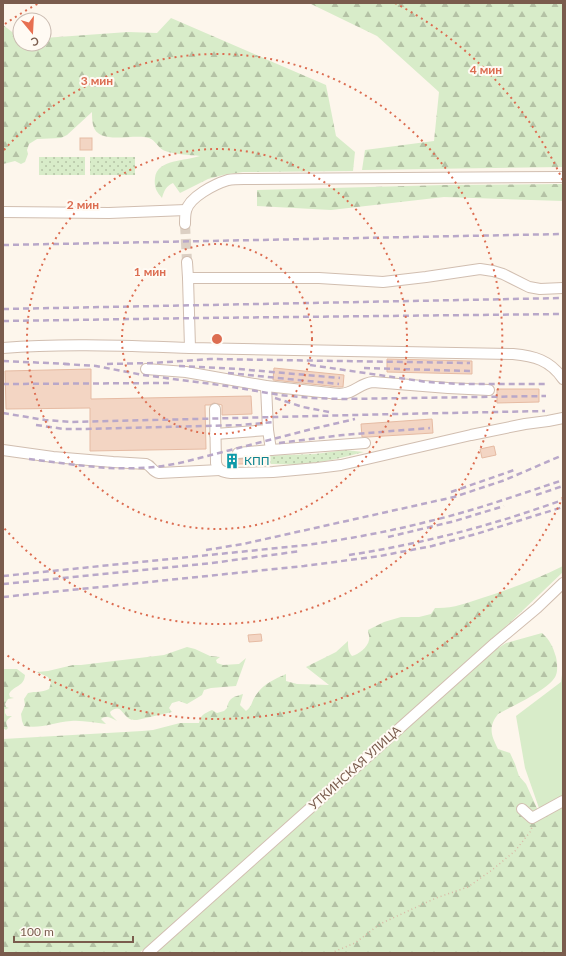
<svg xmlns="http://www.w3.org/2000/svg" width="566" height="956" viewBox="0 0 566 956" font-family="Lato,sans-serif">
<defs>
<pattern id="grass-dots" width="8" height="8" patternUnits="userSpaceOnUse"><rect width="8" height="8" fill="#d8ecc9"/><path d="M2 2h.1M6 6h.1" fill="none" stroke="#b4c2a5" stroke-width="1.8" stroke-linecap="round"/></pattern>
<pattern id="forest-firs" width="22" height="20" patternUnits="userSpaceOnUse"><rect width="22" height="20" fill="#d8ecc9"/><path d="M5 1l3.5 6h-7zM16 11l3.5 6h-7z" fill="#b4c2a5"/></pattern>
</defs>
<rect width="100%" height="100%" fill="#fdf6ec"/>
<g fill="url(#grass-dots)">
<rect x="39" y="157" width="46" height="18"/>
<rect x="90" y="157" width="45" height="18"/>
<path d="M345,450L364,452C345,457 325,462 305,464C290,465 276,464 261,464V456L315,454Z"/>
</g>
<g fill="url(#forest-firs)">
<path d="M309,3H563V167L362,170L365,150L434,141L439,92L377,36Z"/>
<path d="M171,18L326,85L336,136L355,152L353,171L243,172L223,175L208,179L180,193L173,183C166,186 164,191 162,198C156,191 154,187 155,178C157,159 186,161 200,156C191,155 170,154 163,150C158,147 155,140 149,138C133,133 98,146 93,125C92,121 92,116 92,112L67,135L61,138L37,139L29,144L27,150L28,154L25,162L21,164L15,161L3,164V25L20,38V44H44V38L128,32L157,33Z"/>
<path d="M563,184V201L444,197L331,210L257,206V190L445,185Z"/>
<path d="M563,566V572L497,635L176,922L139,953H3V739L142,731L153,730L180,723H199C201,714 204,714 212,710L217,713L224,711L227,708C229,697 234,697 243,694L240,705L246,711C253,705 251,702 256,695C263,684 275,679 286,674V681L297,684L329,685L306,667L336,652L348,641C348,647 348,651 352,656C358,655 368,647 369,640C370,637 368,633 368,630L384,622L401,617H419L431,614L435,608C451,609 467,603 482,598C510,589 537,579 563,566Z"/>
<path d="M542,633C550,640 553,647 556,657C557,662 558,670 556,675C552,688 511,707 498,714C488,727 491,735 498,749L510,753L515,764L519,776L526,784L541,817L547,816L563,806V953H156L495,650L506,643Z"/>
<path d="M187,647L195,649L210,656L220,657L216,660L217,663L223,665L239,664L246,658L236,686L211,688L204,690L202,695L187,704L179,701L172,703L169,708L172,712L137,720C133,720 130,720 127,717C121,712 120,704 110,712L111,715L117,721C111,718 107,714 101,719L106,724C95,723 82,720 71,721C54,722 42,729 24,726L22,721L21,714L25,705L24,699L28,693C36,691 41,693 49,689L51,683L48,677L37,672L48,671L73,665H81L164,655Z"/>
<path d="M3,669H17L25,675C24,687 14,685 9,694L10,697L14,698L8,699L5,704L6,707L9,708L5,709V713L7,716H12C6,720 5,722 8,728L6,730L3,728Z"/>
</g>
<path fill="#d8ecc9" d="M563,667V798L540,811L525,768L516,716L561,682Z"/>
<g fill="#f3d5c3" stroke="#e6bba3">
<rect x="80" y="138" width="12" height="12"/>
<path d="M387,359L472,361V374L387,372Z"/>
<path d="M274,368L344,375L343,387H339L273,380Z"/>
<path d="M91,369V399L251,396L252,414L222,415V405L214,403L210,405H205L206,449L90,451V408L6,409L5,371Z"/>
<path d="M497,389H539V402L497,403Z"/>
<path d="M432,419L433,433L368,437H362L361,424Z"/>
<path d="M494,446L496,455L482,458L480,449Z"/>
<path d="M228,458H234L239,459L254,458V464H228Z"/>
<path d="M261,634L262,641L249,642L248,635Z"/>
</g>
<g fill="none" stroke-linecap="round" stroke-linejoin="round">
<path stroke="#dcd0c4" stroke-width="10" stroke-dasharray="10 5" stroke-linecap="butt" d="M185,224L187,262"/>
<g stroke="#d1beb0" stroke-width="12">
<g id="minor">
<path d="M3,212L109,213L186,210"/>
<path d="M185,224C185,220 185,215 186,211C189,197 215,184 228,180C233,179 239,179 244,179L563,177"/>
<path d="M187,262L188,278L190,348L513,354C534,356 550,360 563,379"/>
<path d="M188,278H319L383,282L426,277L480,269L493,271L503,274L529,287L540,289L563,288"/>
<path d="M3,348C65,343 128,346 190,348"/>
<path d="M146,369L186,372L266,386L339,394C355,394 359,383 373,382L448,388L489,390"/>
<path d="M215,409L216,463C218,471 223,472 231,473L273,472L317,468L341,465L471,435L525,424L548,421L563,418"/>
<path d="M268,430L271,450L365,443"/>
<path d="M215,434L268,430L266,386"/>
<path d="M3,450L53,457L113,462L146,464C152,466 152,472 159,473L220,470"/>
<path d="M238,453L271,450"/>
<path d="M522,809L532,818L563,801"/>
<path d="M148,953L495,643L537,608L563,583"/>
</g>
</g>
<path stroke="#d9b8a5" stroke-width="1.5" stroke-dasharray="1 3" stroke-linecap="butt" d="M331,953L355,943L380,924L436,898L468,887L492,870L515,851L530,832L532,827"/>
<use href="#minor" stroke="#fff" stroke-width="10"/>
<g stroke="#b9a8c9" stroke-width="2.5" stroke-dasharray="6 4" stroke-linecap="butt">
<path d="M3,245L563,234"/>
<path d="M3,309L563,298"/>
<path d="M3,321L201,318L563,314"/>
<path d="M3,361L69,364"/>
<path d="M64,364L96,366L143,375L227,386L280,395L312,398L342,399L546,396"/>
<path d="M107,364L154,363L210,359L470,363"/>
<path d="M310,365L427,382L460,384H546"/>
<path d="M179,366L239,369L340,378"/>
<path d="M364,368L470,371"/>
<path d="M228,373L339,384"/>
<path d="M3,384L169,383"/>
<path d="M275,398L303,407L329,412"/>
<path d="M3,413L45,420L72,422L397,414L545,411"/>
<path d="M36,425L64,429H86L241,425L275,422"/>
<path d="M279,443L343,435L430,428"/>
<path d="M29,459C65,463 102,470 138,468C154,468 169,465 184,462L312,429L355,419"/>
<path d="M451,492L517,469"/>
<path d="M536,495L563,486"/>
<path d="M388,537L455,521L504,506"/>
<path d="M206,550L243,544L454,497L505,480L563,455"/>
<path d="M349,555C400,547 450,536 499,521C520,515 542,507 563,500"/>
<path d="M3,576L307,545C347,539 387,532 426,522C473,511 518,495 563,480"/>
<path d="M3,584L212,563L301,551"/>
<path d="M3,597L304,566L380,556L432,546L476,534L563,507"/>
</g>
</g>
<g fill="none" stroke="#dc6d51" stroke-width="2" stroke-dasharray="2 4">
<circle cx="217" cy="339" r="95"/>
<circle cx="217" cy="339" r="190"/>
<path d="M4 150A285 285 0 1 1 4 528"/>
<path d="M563 497A380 380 0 0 1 5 654M5 24A380 380 0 0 1 39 3M395 3A380 380 0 0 1 563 181"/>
</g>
<defs>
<g id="building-bare" transform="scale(1.2)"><path d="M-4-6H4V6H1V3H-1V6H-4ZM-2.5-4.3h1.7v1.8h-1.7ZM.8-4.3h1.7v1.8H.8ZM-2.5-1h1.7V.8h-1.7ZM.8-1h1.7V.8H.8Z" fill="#0f9aa8" stroke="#fffaf3" stroke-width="2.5" paint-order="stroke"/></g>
</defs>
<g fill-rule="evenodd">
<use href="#building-bare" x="232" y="461"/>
</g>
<g text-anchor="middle" stroke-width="4" stroke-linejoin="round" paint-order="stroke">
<g font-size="12" fill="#0d838f" stroke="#fffaf3" text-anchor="start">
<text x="244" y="465">КПП</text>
</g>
<g font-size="12" fill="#7a5c4d" stroke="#fffaf3">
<text transform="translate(355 768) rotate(-42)" y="4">УТКИНСКАЯ УЛИЦА</text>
</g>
</g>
<circle cx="217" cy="339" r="6" fill="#dc6d51" stroke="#fffaf3" stroke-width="2"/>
<g font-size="12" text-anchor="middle" font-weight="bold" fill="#dc6d51" stroke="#fffaf3" stroke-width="4" stroke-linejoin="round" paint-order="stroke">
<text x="486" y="74">4 мин</text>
<text x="97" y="85">3 мин</text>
<text x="83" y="209">2 мин</text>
<text x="150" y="276">1 мин</text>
</g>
<rect width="566" height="956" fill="none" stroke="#7a5c4d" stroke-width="8"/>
<g transform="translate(32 32) rotate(162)"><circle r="19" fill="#fffaf3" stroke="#cabbb1"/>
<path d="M0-3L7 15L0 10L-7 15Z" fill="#e76f51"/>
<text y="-6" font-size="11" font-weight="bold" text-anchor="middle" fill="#7a5c4d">С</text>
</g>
<path d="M14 936v6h119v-6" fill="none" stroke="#7a5c4d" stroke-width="2"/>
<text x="20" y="936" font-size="12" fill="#7a5c4d" stroke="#fffaf3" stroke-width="3" paint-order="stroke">100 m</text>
</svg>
